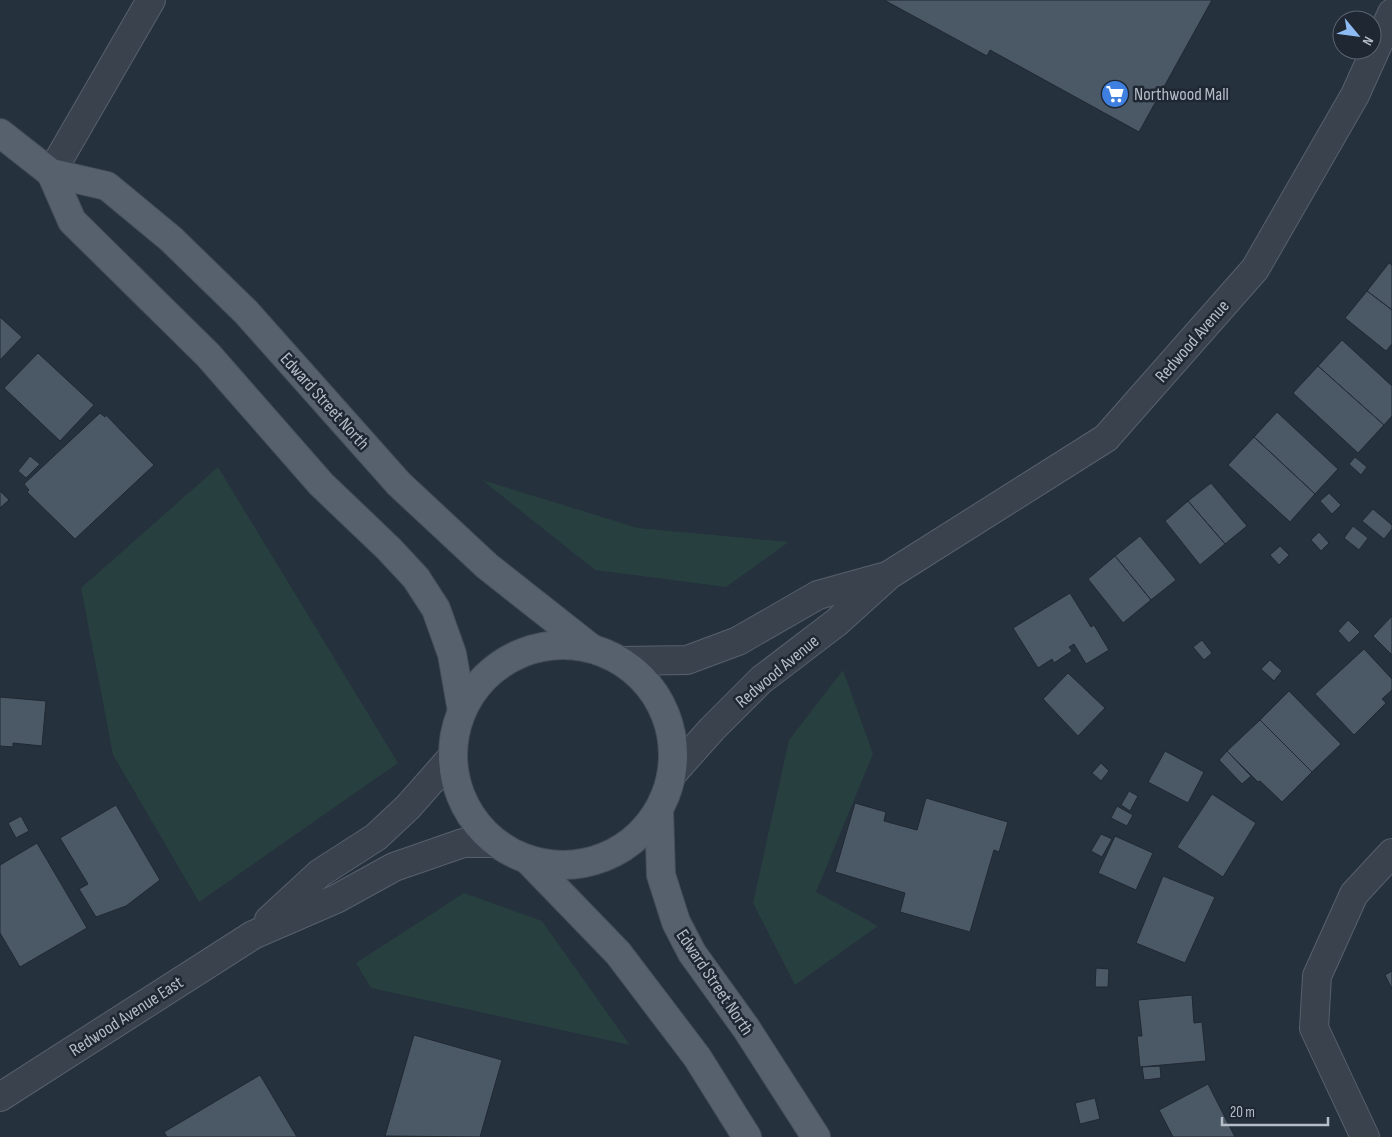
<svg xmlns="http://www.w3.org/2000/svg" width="1392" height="1137" viewBox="0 0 1392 1137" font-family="'Sofia Sans Condensed',sans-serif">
<rect width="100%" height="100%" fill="#25313d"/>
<g fill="#283f3f">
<path d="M218,467L398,763L199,902L113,755L81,588Z"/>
<path d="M482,480L638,528L789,542L726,587L595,570Z"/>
<path d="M843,670L873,754L816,892L878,926L795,985L753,903L789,740Z"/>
<path d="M464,893L542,921L630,1045L371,988L356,963Z"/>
</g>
<g fill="#4b5866" stroke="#202934">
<path d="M884,0H1212L1139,132L990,50L987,56Z"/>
<path d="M1389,263L1392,265V310L1367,291Z"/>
<path d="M1367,291L1392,310V344L1386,351L1345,318Z"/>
<path d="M0,317L22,337L0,360Z"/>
<path d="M1342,340L1392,386V416L1384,425L1318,366Z"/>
<path d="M38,353L94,405L60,441L4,388Z"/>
<path d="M1318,366L1384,425L1358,453L1293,393Z"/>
<path d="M1277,412L1338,469L1315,494L1254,437Z"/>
<path d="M100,413L105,417L106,415L154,465L75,539L27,492L29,490L24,484Z"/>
<path d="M1254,437L1315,494L1290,522L1228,465Z"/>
<path d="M30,456L40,464L26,478L18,471Z"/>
<path d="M1355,457L1367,467L1361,475L1349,464Z"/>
<path d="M1211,483L1247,526L1225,544L1188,501Z"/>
<path d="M0,491L9,500L0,508Z"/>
<path d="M1329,493L1341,505L1332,514L1320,501Z"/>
<path d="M1188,501L1225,544L1200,565L1165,521Z"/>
<path d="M1373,509L1392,525V529L1384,539L1362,521Z"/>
<path d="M1353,526L1368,538L1359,550L1344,538Z"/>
<path d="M1319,532L1329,543L1321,551L1311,540Z"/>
<path d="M1140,536L1176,580L1151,600L1115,556Z"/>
<path d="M1280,546L1289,555L1279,565L1270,555Z"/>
<path d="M1115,556L1151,600L1123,623L1088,579Z"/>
<path d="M1070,593L1091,627L1094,625L1109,650L1086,664L1074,644L1069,647L1072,651L1054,663L1052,659L1038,668L1013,628Z"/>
<path d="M1392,616V655L1373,636Z"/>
<path d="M1348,620L1360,632L1349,643L1338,631Z"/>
<path d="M1202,640L1212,653L1204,660L1193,647Z"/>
<path d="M1364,649L1392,679V690L1382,699L1386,703L1354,735L1315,694Z"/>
<path d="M1270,660L1282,671L1274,681L1261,669Z"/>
<path d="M1068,673L1105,708L1078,736L1043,699Z"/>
<path d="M1289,691L1341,744L1312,772L1260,720Z"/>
<path d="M0,697L46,701L42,746L13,743V747L0,746Z"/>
<path d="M1260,720L1312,772L1282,802L1260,781L1258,782L1227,751Z"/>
<path d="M1165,751L1204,772L1188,803L1148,782Z"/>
<path d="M1227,751L1251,776L1242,784L1219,760Z"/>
<path d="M1101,763L1109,771L1101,781L1092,773Z"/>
<path d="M1129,791L1138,796L1130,811L1121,805Z"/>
<path d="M1212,794L1256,823L1223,877L1177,847Z"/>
<path d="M926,798L1008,822L999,852L994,850L970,932L900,912L905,893L835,872L855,803L886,812L884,821L917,830Z"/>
<path d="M116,805L160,880L126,906L96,917L79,889L88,884L60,838Z"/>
<path d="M1117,806L1133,815L1127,826L1111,818Z"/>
<path d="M21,816L29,831L16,838L8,823Z"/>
<path d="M1101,834L1112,839L1102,857L1091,851Z"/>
<path d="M1115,836L1153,853L1136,890L1098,873Z"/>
<path d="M37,843L87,928L20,967L0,933V865Z"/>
<path d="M1163,876L1215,897L1185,963L1136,943Z"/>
<path d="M1096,968L1109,969L1108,987H1095Z"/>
<path d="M1392,971V989L1385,975Z"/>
<path d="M1192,995L1194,1023L1202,1022L1206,1061L1140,1067L1137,1036H1142L1138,1000Z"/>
<path d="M414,1035L502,1060L480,1137L385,1136Z"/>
<path d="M1160,1066L1161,1078L1144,1080L1142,1067Z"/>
<path d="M260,1075L297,1137H167L164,1132Z"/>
<path d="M1208,1084L1235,1137H1173L1159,1110Z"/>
<path d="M1095,1098L1100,1119L1080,1124L1075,1103Z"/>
</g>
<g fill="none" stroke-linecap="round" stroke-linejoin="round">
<g stroke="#57606b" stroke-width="30">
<g id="minor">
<path d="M51,173L151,0"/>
<path d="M622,661L687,660L738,641L818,595L883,577"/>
<path d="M672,774L712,729L761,680L837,622L889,575L1106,438L1255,269L1355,95L1392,13"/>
<path d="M269,920L320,873L376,837L408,807L453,756"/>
<path d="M0,1097L253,935L336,899L394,867L463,843H496"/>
<path d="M1365,1137L1314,1028L1317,976L1354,894L1392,853"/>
</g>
</g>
<g stroke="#454e59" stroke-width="30">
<g id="major">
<path d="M0,133L51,173L107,186L171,239L246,312L399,484L487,566L591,648"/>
<path d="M51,173L72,221L208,355L321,484L389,549L416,578L436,609L452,654L462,711"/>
<circle cx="563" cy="755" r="110"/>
<path d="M659,811L661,875L676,922L692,953L746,1028L816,1137"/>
<path d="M529,861L618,953L697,1057L747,1137"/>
</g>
</g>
<use href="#minor" stroke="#39424d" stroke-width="28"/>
<use href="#major" stroke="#57616d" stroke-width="28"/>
</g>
<defs>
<g id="supermarket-disc" transform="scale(1.4375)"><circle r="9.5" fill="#3f7fe0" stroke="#1e2732"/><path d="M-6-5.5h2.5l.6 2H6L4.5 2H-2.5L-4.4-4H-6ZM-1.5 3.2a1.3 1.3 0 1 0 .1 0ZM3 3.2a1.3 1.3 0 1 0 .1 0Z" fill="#fff"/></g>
</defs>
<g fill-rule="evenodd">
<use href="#supermarket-disc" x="1115" y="94"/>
</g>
<g text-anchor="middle" stroke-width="5" stroke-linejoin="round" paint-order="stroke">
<g font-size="18" fill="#b5bdc8" stroke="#1e2732" text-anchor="start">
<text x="1134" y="100">Northwood Mall</text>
</g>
<g font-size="18" fill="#b5bdc8" stroke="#1e2732">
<text transform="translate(1192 341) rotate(-49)" y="6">Redwood Avenue</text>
<text transform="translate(325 401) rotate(48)" y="6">Edward Street North</text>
<text transform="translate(777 671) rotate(-40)" y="6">Redwood Avenue</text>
<text transform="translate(715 982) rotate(56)" y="6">Edward Street North</text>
<text transform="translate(126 1016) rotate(-33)" y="6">Redwood Avenue East</text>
</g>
</g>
<g transform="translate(1357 35) rotate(119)"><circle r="24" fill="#1e2732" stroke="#5a636e"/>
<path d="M0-4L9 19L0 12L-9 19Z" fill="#8ebbf4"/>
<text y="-8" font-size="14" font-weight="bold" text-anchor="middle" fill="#b5bdc8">N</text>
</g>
<path d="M1222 1117v8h106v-8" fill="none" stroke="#b5bdc8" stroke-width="2.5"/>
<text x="1230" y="1117" font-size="15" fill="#b5bdc8" stroke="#1e2732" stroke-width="4" paint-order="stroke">20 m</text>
</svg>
